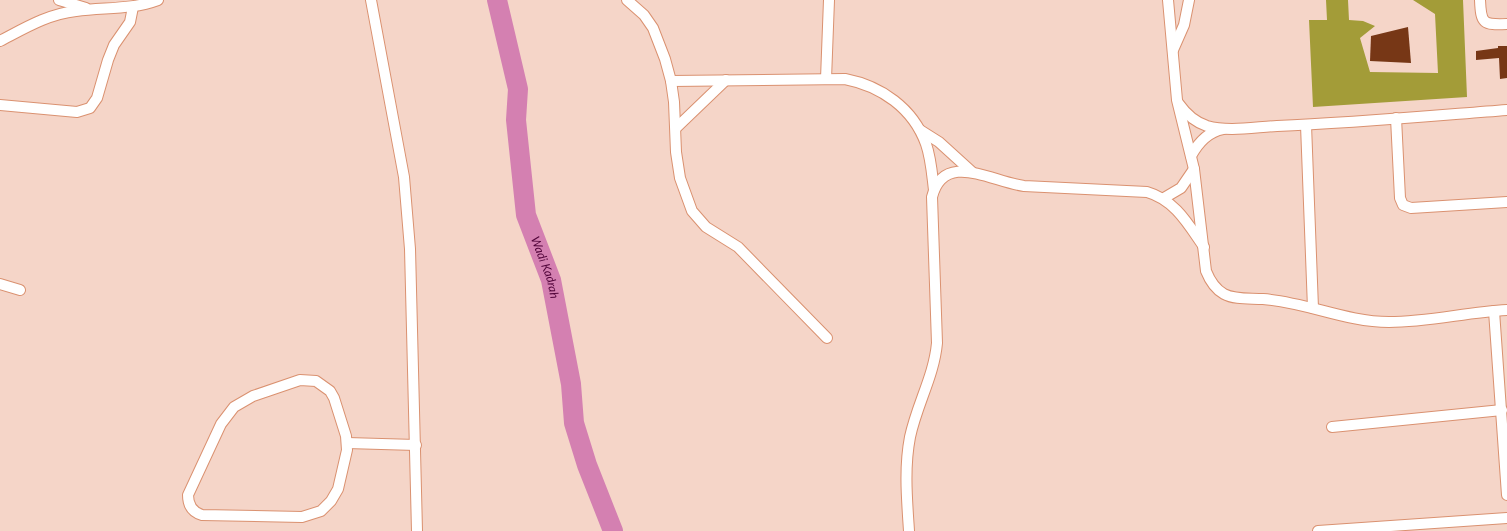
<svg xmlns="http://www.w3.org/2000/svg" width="1507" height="531" viewBox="0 0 1507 531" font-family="Lato,sans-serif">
<rect width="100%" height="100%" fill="#f5d5c8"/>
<path fill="#a39c38" d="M1326,0H1348L1349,20L1363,21L1375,26L1360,38L1370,72L1438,73L1435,14L1413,0H1463L1467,97L1313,107L1309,20H1327Z"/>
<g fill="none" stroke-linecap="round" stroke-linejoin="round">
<path stroke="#d480b1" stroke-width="20" id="s1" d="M497,0L518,89L516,120L526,215L551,280L571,384L574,423L587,465L613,531"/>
</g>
<g fill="#773716">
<path d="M1408,27L1411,63L1370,61L1371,36Z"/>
<path d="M1498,46H1507V78L1500,79L1499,58L1476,60V51L1498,48Z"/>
</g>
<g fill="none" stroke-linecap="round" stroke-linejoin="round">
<g stroke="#da9170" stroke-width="12">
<g id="street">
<path d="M59,0L86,8"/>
<path d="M371,0L404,177L410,249L417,531"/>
<path d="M627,0L644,15L653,28L665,59L671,81L674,102L676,152L680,178L692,211L706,227L738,247L827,338"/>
<path d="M1168,0L1177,100L1194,169L1206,271C1210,281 1215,289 1224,294C1235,300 1251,298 1263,299C1306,302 1346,322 1389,322C1429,322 1467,312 1507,310"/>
<path d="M1480,0C1481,24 1483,25 1507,24"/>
<path d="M0,41C25,28 48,14 76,11C104,7 131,10 158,0"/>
<path d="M1173,50L1184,25L1189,0"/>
<path d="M826,79L829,0"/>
<path d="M671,81L845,79C881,86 913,108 926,144C931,158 932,174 934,190"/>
<path d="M1179,104C1186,114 1195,122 1207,126C1228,132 1255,127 1277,126C1354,123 1430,116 1507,110"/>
<path d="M0,105L77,112L90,108L97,98L108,60L114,45L130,22L133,7"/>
<path d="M1396,118L1400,198L1403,205L1411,208L1507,202"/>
<path d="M1306,125L1313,308"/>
<path d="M676,128L726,80"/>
<path d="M920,130L939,142L972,172"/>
<path d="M1191,156C1198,143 1207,132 1223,129"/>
<path d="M1164,198L1181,188L1194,169"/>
<path d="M0,284L20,290"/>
<path d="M1494,311L1507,495"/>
<path d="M300,380L316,381L330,391L334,398L346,436L347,450L338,489L331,501L321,511L302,517L202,515C192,512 188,505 188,495L221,424L234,407L253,396Z"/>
<path d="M1332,427L1502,410"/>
<path d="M347,443L416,445"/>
<path d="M909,531C907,500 904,468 910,437C917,404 934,376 937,343L932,197C944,150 992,182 1024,186L1147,192C1175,200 1188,224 1204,247"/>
<path d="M1318,531L1507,518"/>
</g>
</g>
<use href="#street" stroke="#fff" stroke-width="10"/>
</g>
<g text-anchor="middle" stroke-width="4" stroke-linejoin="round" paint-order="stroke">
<g font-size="12" font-style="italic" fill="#500339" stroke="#f6e6df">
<text dy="4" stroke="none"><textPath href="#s1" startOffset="274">Wadi Kadrah</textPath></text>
</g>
</g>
</svg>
